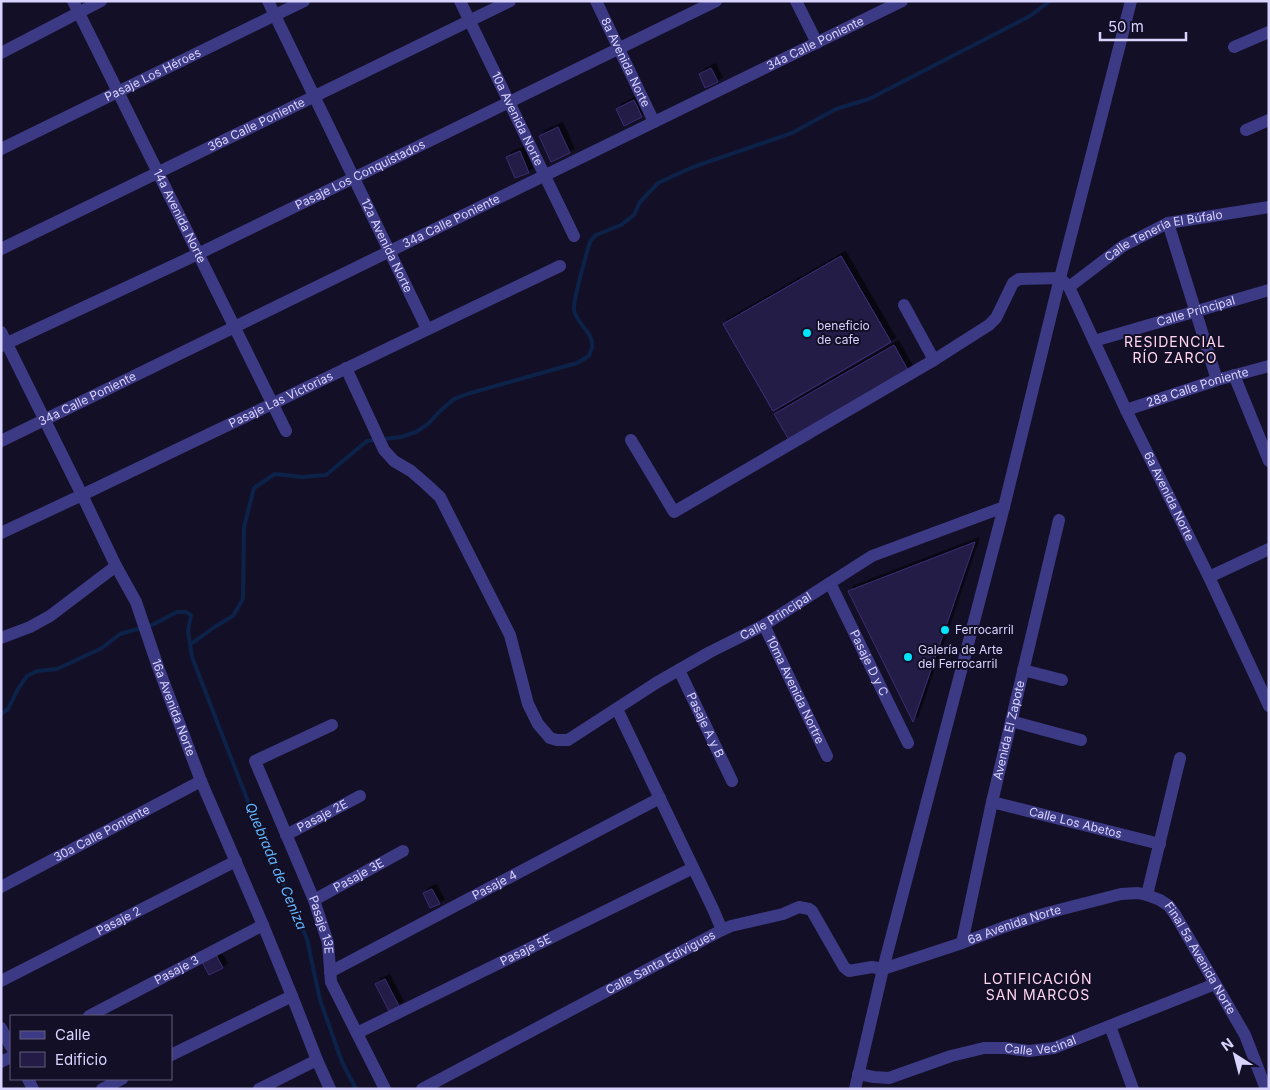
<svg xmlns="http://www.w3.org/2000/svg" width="1270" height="1090" viewBox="0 0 1270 1090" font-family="Inter,sans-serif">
<defs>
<filter id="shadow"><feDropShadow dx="4.5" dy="-4.5" stdDeviation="0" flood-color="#0009"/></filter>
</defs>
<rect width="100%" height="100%" fill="#130f26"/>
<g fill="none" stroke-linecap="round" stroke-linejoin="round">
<g stroke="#0c2248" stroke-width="4">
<path d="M191,644L216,626L233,616L243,599L244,527L254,488L275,474L302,477L326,475L367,441L401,437L416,432L428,424L440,411L454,399L467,394L577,363L589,356C590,352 593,348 592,344C592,331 576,323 574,310C573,298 585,261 588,248L591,240L596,235L621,225L634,215L640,202L658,183L693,167L792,133L836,109L869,99L1030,16L1050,1"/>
<path d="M1,714L8,709L18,689L27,676L37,671L57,669L102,648L120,634L152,625L177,612H186L191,615L188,631L192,657L249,804L307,939L320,1000L342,1062L356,1089"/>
</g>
</g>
<g fill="#241b47" stroke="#3b2d73" filter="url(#shadow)">
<path d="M711,68L718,82L705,88L699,74Z"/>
<path d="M634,100L642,117L624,126L616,109Z"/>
<path d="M558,127L570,153L551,162L539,136Z"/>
<path d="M520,151L529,173L515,178L506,157Z"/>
<path d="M841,256L891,342L773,411L723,324Z"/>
<path d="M841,256L891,342L773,411L723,324Z"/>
<path d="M894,345L909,372L789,440L774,414Z"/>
<path d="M975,542L913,722L848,591Z"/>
<path d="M432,889L440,904L430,908L423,893Z"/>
<path d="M216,955L223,968L209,975L202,962Z"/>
<path d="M385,979L399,1006L389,1011L375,984Z"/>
</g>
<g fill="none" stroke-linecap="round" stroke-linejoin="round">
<g stroke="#3d3a85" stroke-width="12">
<path id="s1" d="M73,1L286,431"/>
<path id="s2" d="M268,1L427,329"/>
<path id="s3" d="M460,1L574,236"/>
<path id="s4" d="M596,1L654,122"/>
<path d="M796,1L817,43"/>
<path d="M1234,47L1269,32"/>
<path d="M1,53L101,1"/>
<path d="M1246,130L1269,120"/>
<path id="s5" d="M1,149L304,1"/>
<path d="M1168,223L1217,380"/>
<path id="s6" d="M1,249L510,1"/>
<path id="s7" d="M1069,287L1123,246L1168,223L1269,207"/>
<path d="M904,305L934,360"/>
<path id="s8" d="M1,332L82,495L116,566L136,602L158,667L201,781L263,925L292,996L317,1060L330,1089"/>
<path id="s9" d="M1094,341L1269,290"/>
<path id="s10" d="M1,346L198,254L716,1"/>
<path id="s11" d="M346,368L384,450L394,461L411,471L426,484L440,497L510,635L528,704L538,724L550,738L557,740H568L656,683L710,652L764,625L872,556L1004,507"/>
<path d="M1234,375L1269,461"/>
<path id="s12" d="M1126,410L1217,380L1269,366"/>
<path id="s13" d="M631,440L674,512L934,360L989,325L996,318L1013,283L1019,279L1060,278L1069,287L1126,410L1209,577L1269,706"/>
<path id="s14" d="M1,441L902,1"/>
<path id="s15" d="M1,533L82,495L560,266"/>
<path d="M1209,577L1269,549"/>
<path id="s16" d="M830,583L908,743"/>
<path id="s17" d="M764,625L827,756"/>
<path d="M1,638L30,627L50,616L116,566"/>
<path id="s18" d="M679,670L732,781"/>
<path d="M1023,670L1062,680"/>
<path d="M617,709L713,909L722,930"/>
<path d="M1011,721L1081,740"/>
<path id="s19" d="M332,725L255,761L314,900L328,943L331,982L385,1089"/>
<path id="s20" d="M992,802L1160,844"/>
<path id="s21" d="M286,835L360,796"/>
<path id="s22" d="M1,887L201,781"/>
<path d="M1147,895L1180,758"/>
<path id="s23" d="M314,900L403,851"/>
<path id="s24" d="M962,943L992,802L1059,520"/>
<path id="s25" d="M330,972L660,798"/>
<path id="s26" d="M1,981L236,861"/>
<path id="s27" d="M89,1016L263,925"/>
<path d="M1110,1026L1133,1089"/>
<path d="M1,1028L11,1047"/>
<path id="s28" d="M357,1033L693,868"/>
<path d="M171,1055L292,996"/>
<path d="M1,1062L11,1057"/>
<path id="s29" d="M858,1074L874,1077L889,1078L951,1056L984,1048H1005L1029,1051L1054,1048L1215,984"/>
<path d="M28,1079L33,1089"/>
<path d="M102,1089L122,1079"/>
<path d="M259,1089L317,1060"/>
<path id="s30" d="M422,1089L722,930L731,926L783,914L799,907L809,909L812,911L844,967L849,971L872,967L883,969L962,943L1004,927L1047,913L1121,894L1138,893L1147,895L1160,900L1169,906L1176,916L1245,1035L1266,1089"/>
<path d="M855,1089L883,969L1004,507L1060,278L1131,1"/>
</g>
</g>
<g fill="#00e5ff" stroke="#130f26" stroke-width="2">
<circle cx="807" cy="333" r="5"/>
<circle cx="945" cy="630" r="5"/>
<circle cx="908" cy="657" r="5"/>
</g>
<g text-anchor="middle" stroke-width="4" stroke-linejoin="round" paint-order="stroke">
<g font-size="12" fill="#d9d4ff" stroke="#130f26">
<text dy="4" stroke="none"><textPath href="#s14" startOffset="906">34a Calle Poniente</textPath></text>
<text dy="4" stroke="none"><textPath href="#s4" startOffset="68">8a Avenida Norte</textPath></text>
<text dy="4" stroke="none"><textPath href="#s5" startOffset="169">Pasaje Los Héroes</textPath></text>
<text dy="4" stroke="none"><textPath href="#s3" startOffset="131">10a Avenida Norte</textPath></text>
<text dy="4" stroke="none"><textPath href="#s6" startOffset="284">36a Calle Poniente</textPath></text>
<text dy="4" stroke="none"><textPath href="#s10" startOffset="398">Pasaje Los Conquistados</textPath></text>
<text dy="4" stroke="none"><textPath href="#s1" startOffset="240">14a Avenida Norte</textPath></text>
<text dy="4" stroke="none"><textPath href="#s14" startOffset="501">34a Calle Poniente</textPath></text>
<text dy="4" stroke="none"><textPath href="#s7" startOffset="110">Calle Tenería El Búfalo</textPath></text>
<text dy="4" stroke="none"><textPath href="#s2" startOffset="272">12a Avenida Norte</textPath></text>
<text dy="4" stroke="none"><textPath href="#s9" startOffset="106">Calle Principal</textPath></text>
<text dy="4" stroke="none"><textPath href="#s12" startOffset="75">28a Calle Poniente</textPath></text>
<text dy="4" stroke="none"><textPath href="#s14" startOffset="96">34a Calle Poniente</textPath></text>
<text dy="4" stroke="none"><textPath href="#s15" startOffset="310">Pasaje Las Victorias</textPath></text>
<text dy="4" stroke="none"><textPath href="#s13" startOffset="792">6a Avenida Norte</textPath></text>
<text dy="4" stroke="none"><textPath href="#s11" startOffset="691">Calle Principal</textPath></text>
<text dy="4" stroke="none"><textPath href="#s16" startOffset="89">Pasaje D y C</textPath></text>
<text dy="4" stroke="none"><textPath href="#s17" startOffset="72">10ma Avenida Nortre</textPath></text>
<text dy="4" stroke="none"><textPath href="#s8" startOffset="414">16a Avenida Norte</textPath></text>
<text dy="4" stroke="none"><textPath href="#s18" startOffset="61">Pasaje A y B</textPath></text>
<text dy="4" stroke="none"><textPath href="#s24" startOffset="218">Avenida El Zapote</textPath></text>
<text dy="4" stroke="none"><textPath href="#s21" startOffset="41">Pasaje 2E</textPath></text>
<text dy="4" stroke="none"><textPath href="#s20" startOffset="86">Calle Los Abetos</textPath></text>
<text dy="4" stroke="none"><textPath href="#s22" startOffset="114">30a Calle Poniente</textPath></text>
<text dy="4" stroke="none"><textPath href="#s23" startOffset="51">Pasaje 3E</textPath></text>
<text dy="4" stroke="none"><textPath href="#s25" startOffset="186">Pasaje 4</textPath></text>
<text dy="4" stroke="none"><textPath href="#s26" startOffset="132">Pasaje 2</textPath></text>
<text dy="4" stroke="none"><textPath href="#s19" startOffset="262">Pasaje 13E</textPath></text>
<text dy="4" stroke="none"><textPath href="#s30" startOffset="678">6a Avenida Norte</textPath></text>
<text dy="4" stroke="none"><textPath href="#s28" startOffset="188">Pasaje 5E</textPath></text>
<text dy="4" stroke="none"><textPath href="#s30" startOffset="901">Final 5a Avenida Norte</textPath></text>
<text dy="4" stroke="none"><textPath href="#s30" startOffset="270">Calle Santa Edivigues</textPath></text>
<text dy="4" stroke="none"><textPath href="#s27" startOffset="99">Pasaje 3</textPath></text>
<text dy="4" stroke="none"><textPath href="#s29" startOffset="188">Calle Vecinal</textPath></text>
</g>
<g font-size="12" fill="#d9d4ff" stroke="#130f26" text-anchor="start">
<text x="817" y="330">beneficio<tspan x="817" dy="14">de cafe</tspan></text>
<text x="955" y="634">Ferrocarril</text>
<text x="918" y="654">Galería de Arte<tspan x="918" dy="14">del Ferrocarril</tspan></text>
</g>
<g font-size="14" letter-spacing="1" fill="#ffd6f0" stroke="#130f26">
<text x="1175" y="347">RESIDENCIAL<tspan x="1175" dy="16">RÍO ZARCO</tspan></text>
<text x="1038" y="984">LOTIFICACIÓN<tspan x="1038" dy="16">SAN MARCOS</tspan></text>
</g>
<g font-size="14" font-style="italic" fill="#62b6ff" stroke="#130f26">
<text transform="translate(276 866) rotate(67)" y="5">Quebrada de Ceniza</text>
</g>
</g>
<rect width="1270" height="1090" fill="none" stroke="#d9d4ff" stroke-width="5"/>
<rect x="10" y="1015" width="162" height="65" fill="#130f26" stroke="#625e7d"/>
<rect x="20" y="1031" width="25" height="8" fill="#3d3a85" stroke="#625e7d"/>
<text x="55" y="1040" font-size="15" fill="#d9d4ff">Calle</text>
<rect x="20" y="1052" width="25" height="15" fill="#241b47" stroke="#625e7d"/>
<text x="55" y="1065" font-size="15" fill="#d9d4ff">Edificio</text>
<g transform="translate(1235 1055) rotate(324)" stroke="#130f26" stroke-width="4" paint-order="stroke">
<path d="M0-4L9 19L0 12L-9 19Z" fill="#d9d4ff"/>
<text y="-8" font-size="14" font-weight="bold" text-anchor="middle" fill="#d9d4ff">N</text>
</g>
<path d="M1100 32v8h86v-8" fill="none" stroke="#d9d4ff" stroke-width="2.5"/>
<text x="1108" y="32" font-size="15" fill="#d9d4ff" stroke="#130f26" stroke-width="4" paint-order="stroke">50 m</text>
</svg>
